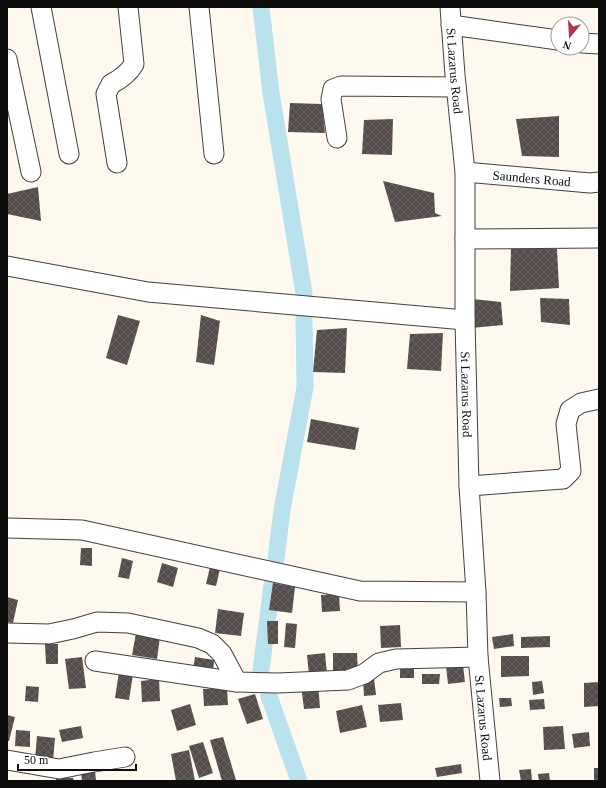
<svg xmlns="http://www.w3.org/2000/svg" width="606" height="788" viewBox="0 0 606 788" font-family="Georgia,serif">
<defs>
<pattern id="building-cross-hatch" width="8" height="8" patternUnits="userSpaceOnUse"><rect width="8" height="8" fill="#544d4b"/><path d="M0 0l8 8M0 8l8-8" fill="none" stroke="#686260"/></pattern>
</defs>
<rect width="100%" height="100%" fill="#fdf9ef"/>
<g fill="none" stroke-linecap="round" stroke-linejoin="round">
<g stroke="#bae1ee" stroke-width="17">
<path d="M261,7L271,93L304,293"/>
<path d="M276,559L282,510L305,387L304,319"/>
<path d="M261,670L272,585"/>
<path d="M269,696L299,781"/>
</g>
</g>
<g fill="url(#building-cross-hatch)">
<path d="M290,103L322,104L325,133L288,132Z"/>
<path d="M559,116V157L522,156L516,119Z"/>
<path d="M393,119L392,155L362,154L364,120Z"/>
<path d="M383,181L434,193L435,213L442,216L395,222Z"/>
<path d="M38,187L41,221L7,214V194Z"/>
<path d="M511,246L557,249L559,288L510,291Z"/>
<path d="M540,298L569,299L570,325L541,322Z"/>
<path d="M473,299L501,302L503,325L471,328Z"/>
<path d="M118,315L140,321L127,365L106,358Z"/>
<path d="M201,315L220,321L214,365L196,362Z"/>
<path d="M347,328L345,373L313,372L317,330Z"/>
<path d="M443,333L441,371L407,369L410,334Z"/>
<path d="M311,419L359,428L355,450L307,442Z"/>
<path d="M81,548H92V566L80,565Z"/>
<path d="M122,558L133,561L129,579L118,577Z"/>
<path d="M162,563L178,568L173,587L157,582Z"/>
<path d="M210,567L220,569L216,586L206,584Z"/>
<path d="M273,583L295,587L292,613L269,610Z"/>
<path d="M339,594L340,611L322,612L321,595Z"/>
<path d="M7,597L18,600L13,623L7,622Z"/>
<path d="M218,609L244,613L241,636L215,633Z"/>
<path d="M267,621H278V644H268Z"/>
<path d="M286,623L297,624L295,648L284,647Z"/>
<path d="M400,625L401,647L381,648L380,626Z"/>
<path d="M136,633L160,637L157,659L132,655Z"/>
<path d="M513,634L514,646L494,649L492,637Z"/>
<path d="M550,636V647L521,648V637Z"/>
<path d="M45,644H58V664H46Z"/>
<path d="M325,653L327,674L309,675L307,655Z"/>
<path d="M333,653H357L358,673L333,674Z"/>
<path d="M501,656H529V676L501,677Z"/>
<path d="M82,657L86,688L69,689L65,659Z"/>
<path d="M195,657L214,660L213,673L193,670Z"/>
<path d="M463,665L465,682L448,684L446,666Z"/>
<rect x="400" y="669" width="14" height="9"/>
<path d="M119,672L133,674L129,700L115,698Z"/>
<path d="M422,674H440L439,684H422Z"/>
<path d="M374,678L376,695L364,696L363,679Z"/>
<path d="M159,679L160,701L142,702L141,681Z"/>
<path d="M542,681L544,693L533,695L532,682Z"/>
<path d="M599,682V706L584,707V683Z"/>
<path d="M318,683L320,708L304,709L301,685Z"/>
<path d="M26,686L39,687L38,702L25,701Z"/>
<path d="M227,688L228,705L204,706L203,689Z"/>
<path d="M255,694L263,719L247,724L238,699Z"/>
<path d="M499,698H511L512,706L500,707Z"/>
<path d="M544,699L545,709L530,710L529,700Z"/>
<path d="M401,703L403,720L380,722L378,705Z"/>
<path d="M190,704L196,725L177,731L171,710Z"/>
<path d="M362,705L367,727L340,733L336,711Z"/>
<path d="M7,715L15,717L9,741H7Z"/>
<path d="M81,726L83,738L62,742L59,730Z"/>
<path d="M563,726L565,749L544,750L543,727Z"/>
<path d="M16,730L30,731V747L15,746Z"/>
<path d="M589,732L590,746L574,748L572,734Z"/>
<path d="M37,736L55,738L53,761L35,759Z"/>
<path d="M223,737L236,780L234,781H222L210,740Z"/>
<path d="M203,742L213,773L199,778L189,746Z"/>
<path d="M189,750L195,781H176L171,754Z"/>
<path d="M461,764L462,773L437,777L435,768Z"/>
<rect x="594" y="768" width="5" height="13"/>
<path d="M531,769L532,781H521L519,770Z"/>
<path d="M95,770L96,781H82L81,772Z"/>
<path d="M549,773L550,781H539L538,774Z"/>
<path d="M56,778H73L74,781H56Z"/>
</g>
<g fill="none" stroke-linecap="round" stroke-linejoin="round">
<g stroke="#404040" stroke-width="21">
<g id="minor">
<path d="M41,7L69,154"/>
<path d="M199,7L214,154"/>
<path id="s1" d="M450,7L455,75L465,172V320L469,486L476,592L478,657L490,781"/>
<path d="M451,25L558,40"/>
<path d="M582,43L599,44"/>
<path d="M7,59L31,172"/>
<path d="M337,138L331,99L333,89L341,86L456,87"/>
<path d="M117,163L106,94L111,84C121,79 128,74 134,64L128,7"/>
<path id="s2" d="M465,172L590,183L599,182"/>
<path d="M465,239L599,238"/>
<path d="M7,266L148,292L465,320"/>
<path d="M469,486L563,479L571,471L566,424L570,410L581,403L599,399"/>
<path d="M7,528L82,530L360,591L476,592"/>
<path d="M7,633L49,634L73,629L97,622L128,623L198,638L212,644L222,654L237,682"/>
<path d="M95,661L237,682L278,683L348,680L364,674L379,663L396,659L478,657"/>
<path d="M7,760L59,769L94,762L125,757"/>
</g>
</g>
<use href="#minor" stroke="#fff" stroke-width="19"/>
</g>
<g text-anchor="middle" stroke-width="4" stroke-linejoin="round" paint-order="stroke">
<g font-size="13" fill="#0d0d0d" stroke="#fff">
<text dy="5" stroke="none"><textPath href="#s1" startOffset="64">St Lazarus Road</textPath></text>
<text dy="5" stroke="none"><textPath href="#s2" startOffset="67">Saunders Road</textPath></text>
<text dy="5" stroke="none"><textPath href="#s1" startOffset="388">St Lazarus Road</textPath></text>
<text dy="5" stroke="none"><textPath href="#s1" startOffset="712">St Lazarus Road</textPath></text>
</g>
</g>
<rect width="606" height="788" fill="none" stroke="#0d0d0d" stroke-width="16"/>
<g transform="translate(570 36) rotate(198)"><circle r="19" fill="#ffffff" stroke="#9e9e9e"/>
<path d="M0-3L7 15L0 10L-7 15Z" fill="#ac374a"/>
<text y="-6" font-size="11" font-weight="bold" text-anchor="middle" fill="#0d0d0d">N</text>
</g>
<path d="M18 764v6h118v-6" fill="none" stroke="#0d0d0d" stroke-width="2"/>
<text x="24" y="764" font-size="12" fill="#0d0d0d" stroke="#ffffff" stroke-width="3" paint-order="stroke">50 m</text>
</svg>
